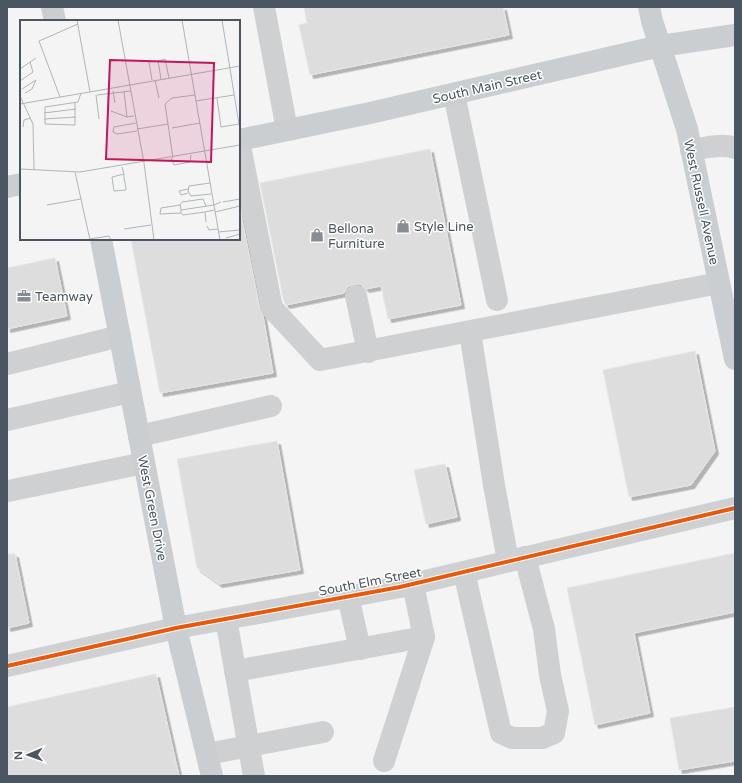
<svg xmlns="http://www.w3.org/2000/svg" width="742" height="783" viewBox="0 0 742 783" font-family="'Varela Round',sans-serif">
<defs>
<filter id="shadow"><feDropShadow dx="3.5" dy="3.5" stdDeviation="0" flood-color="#0004"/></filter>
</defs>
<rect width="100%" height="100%" fill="#f4f4f4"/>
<g fill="#ddddde" stroke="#e5e6e7" filter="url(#shadow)">
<path d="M304,7H503L509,35L310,75L299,25L307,23Z"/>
<path d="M430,149L461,305L388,319L381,286L366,289L360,284H354L347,287L344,293L286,305L284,302L260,183Z"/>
<path d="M239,205L260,310L263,316L273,373L160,393L131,239H239Z"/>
<path d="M55,258L67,316L7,329V268Z"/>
<path d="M695,351L715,451L691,485L629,497L603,370Z"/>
<path d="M277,441L300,570L219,584L197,568L177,459Z"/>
<path d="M445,464L457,517L426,524L414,470Z"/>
<path d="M735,553V612L634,633L650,713L595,725L567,588Z"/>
<path d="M7,554H15L29,623L7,628Z"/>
<path d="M156,674L179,776H7V707Z"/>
<path d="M735,707V761L679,770L670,718Z"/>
</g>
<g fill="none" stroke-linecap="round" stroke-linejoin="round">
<g stroke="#ced0d2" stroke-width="22">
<path d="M264,7L287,130"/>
<path d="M454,94L497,300"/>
<path d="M239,141L272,308L320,360L719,283"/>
<path d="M691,150C705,148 722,143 735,148"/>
<path d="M356,296L368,352"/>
<path d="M470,332L494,485L508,561"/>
<path d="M7,364L120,336"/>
<path d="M7,420L130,392"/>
<path d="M139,436L271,406"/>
<path d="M8,491L144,463"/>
<path d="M464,572L501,733L512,738H542L554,733L558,711L550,675L544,629L525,557"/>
<path d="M348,596L360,649"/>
<path d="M226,619L254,776"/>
<path d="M7,666L176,628L400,587L735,508"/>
<path d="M235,671L424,637L413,584"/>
<path d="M207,754L323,732"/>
<path d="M384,761L424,637"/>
</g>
<g stroke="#caced1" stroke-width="22">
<path d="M52,7L55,21"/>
<path d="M649,7L652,21L687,129L735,359"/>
<path d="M239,140L370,113L660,46L735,35"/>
<path d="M7,187L21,184"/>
<path d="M101,239L176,628L212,776"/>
</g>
<g stroke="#fff" stroke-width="6">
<path id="cycleway" d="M7,666L176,628L400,587L735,508"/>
</g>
<use href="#cycleway" stroke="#e8590c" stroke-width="4"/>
</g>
<defs>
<g id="shop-bare" transform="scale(1.08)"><path d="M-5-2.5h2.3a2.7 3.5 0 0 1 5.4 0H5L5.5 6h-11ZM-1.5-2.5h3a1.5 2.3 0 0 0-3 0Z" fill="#868d94" stroke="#fff" stroke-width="2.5" paint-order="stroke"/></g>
<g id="office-bare" transform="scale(1.08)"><path d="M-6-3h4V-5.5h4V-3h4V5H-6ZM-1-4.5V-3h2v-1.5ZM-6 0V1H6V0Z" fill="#868d94" stroke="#fff" stroke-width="2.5" paint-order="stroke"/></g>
</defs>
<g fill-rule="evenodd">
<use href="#shop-bare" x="403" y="226"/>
<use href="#shop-bare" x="317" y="235"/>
<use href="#office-bare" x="24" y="296"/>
</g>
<g text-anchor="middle" stroke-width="3" stroke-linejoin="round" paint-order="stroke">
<g font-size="13" fill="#4a5661" stroke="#fff">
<text transform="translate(487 86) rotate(-13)" y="5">South Main Street</text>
<text transform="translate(702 202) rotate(78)" y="5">West Russell Avenue</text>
<text transform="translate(153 508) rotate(79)" y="5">West Green Drive</text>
<text transform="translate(370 581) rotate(-11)" y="5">South Elm Street</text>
</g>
<g font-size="13" fill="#4a5661" stroke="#fff" text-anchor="start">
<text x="414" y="231">Style Line</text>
<text x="328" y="233">Bellona<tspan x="328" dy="15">Furniture</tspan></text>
<text x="35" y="301">Teamway</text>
</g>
</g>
<g transform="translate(20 20)">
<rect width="220" height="220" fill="#f4f4f4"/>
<path fill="none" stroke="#b0b5b9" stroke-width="1" d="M57,0L70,72M98,0L124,143L134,220M162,0L200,220M202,0L220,110M129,42L132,60M0,49L16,38M141,59L138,41L145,39L149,58M135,60L139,78M0,61L13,52L10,42M2,69L16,60L12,69L5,73M93,71L95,83M104,72L107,97L114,96M76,75L79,99M77,75L111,71M0,76L13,104L14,150M40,77L19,21L58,4M197,78L201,107L219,104M176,81L214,75M55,82V105L25,104V87L58,82L61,73M0,84L220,46M91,91L107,97M24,93L56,89M24,99L56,97M116,103L94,107L93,112L97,114L117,111M3,107L4,100L11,98M152,108L180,103M117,109L148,104M151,138L154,145L170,142L171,135M153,138L145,84L152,78L175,75M102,147L104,154V158L106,168V170L94,171L92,157L104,154M0,149L60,152L220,125M55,152L70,220M190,163L169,166L168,171L171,176L191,174M168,169L159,171L161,175L168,173M203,182L220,179M27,185L61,179M160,185L141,188L140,194L161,193V190M186,186L183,179L162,182L160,185L161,190L194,185L201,182M195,192L220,186M161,193L163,195L185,192M186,202L185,192L194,190M187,206L189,210L198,209M104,209L131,205M198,212L220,210M206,218L220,214M70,219L89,216L91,220"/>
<path fill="#c2185b" fill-opacity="0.15" stroke="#c2185b" stroke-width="2" d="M90,40L194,43L191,142L86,139Z"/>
<rect width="220" height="220" fill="none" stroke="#4a5661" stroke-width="2"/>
</g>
<rect width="742" height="783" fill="none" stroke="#4a5661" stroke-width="16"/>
<g transform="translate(28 755) rotate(268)" stroke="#ffffff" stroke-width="3" paint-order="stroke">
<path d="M0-3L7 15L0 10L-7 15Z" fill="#4a5661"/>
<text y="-6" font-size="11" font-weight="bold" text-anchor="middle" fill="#4a5661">N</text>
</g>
</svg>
